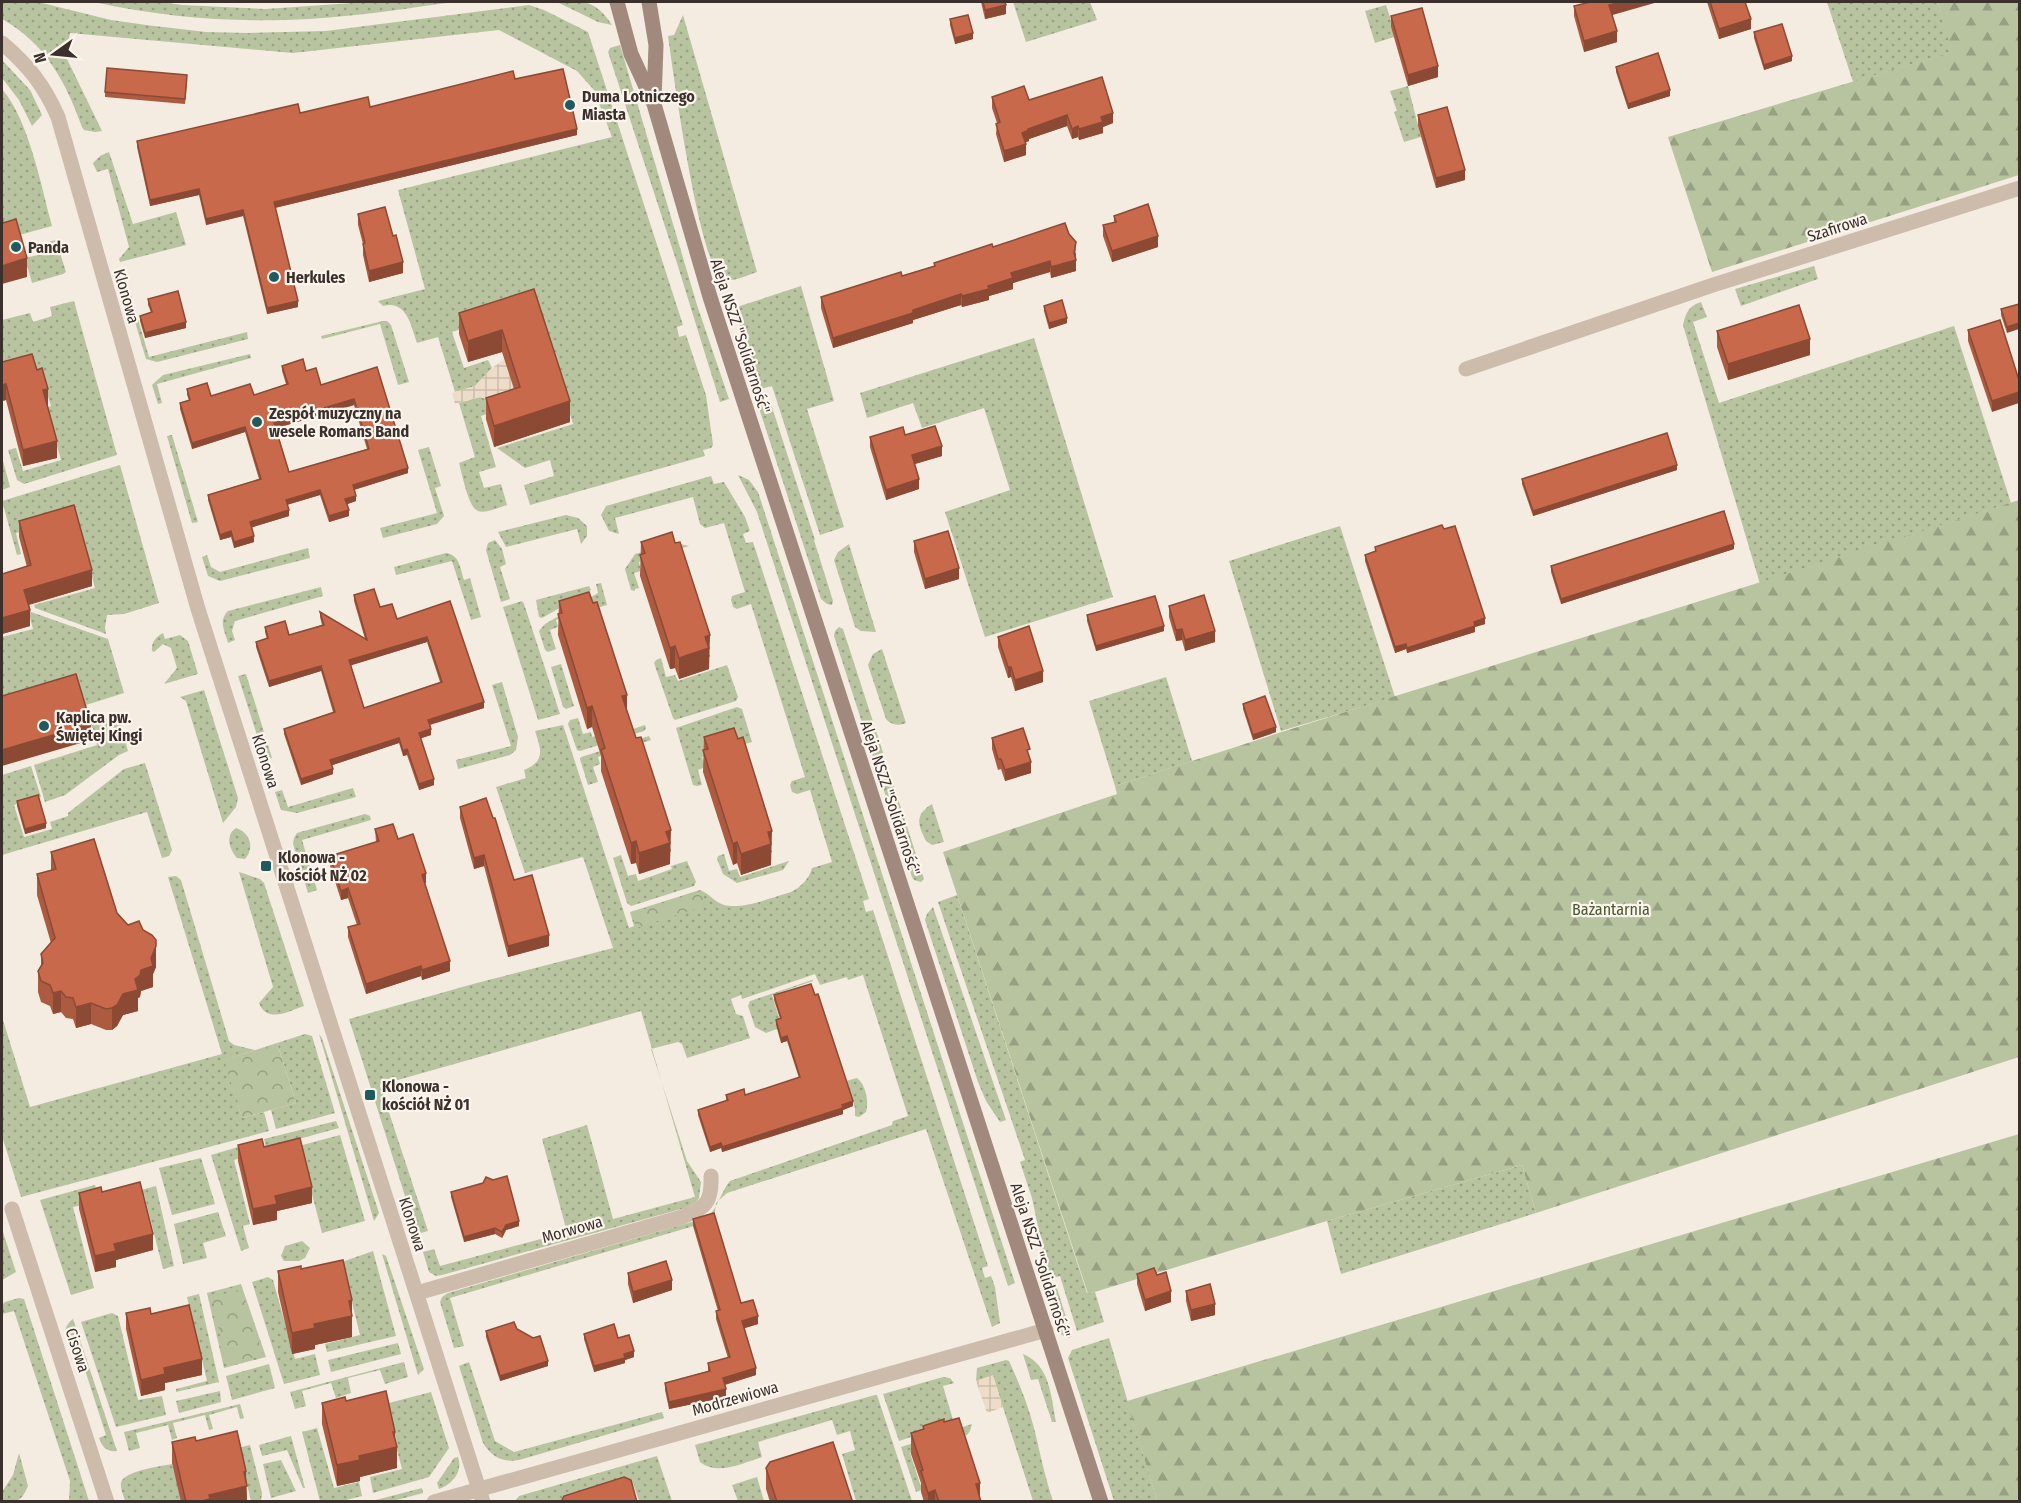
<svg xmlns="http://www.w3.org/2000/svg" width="2021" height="1503" viewBox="0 0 2021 1503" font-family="'Fira Sans Condensed',sans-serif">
<defs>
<pattern id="grass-dots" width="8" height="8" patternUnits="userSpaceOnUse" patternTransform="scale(1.5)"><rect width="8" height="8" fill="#b8c4a0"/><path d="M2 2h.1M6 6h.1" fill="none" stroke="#97a083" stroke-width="1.8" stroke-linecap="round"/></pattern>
<pattern id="forest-firs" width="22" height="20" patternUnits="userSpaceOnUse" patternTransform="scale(1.5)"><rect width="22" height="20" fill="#b8c4a0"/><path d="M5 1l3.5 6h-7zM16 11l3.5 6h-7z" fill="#97a083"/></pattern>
<pattern id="park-crowns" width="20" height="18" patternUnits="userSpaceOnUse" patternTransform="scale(1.5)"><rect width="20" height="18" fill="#b8c4a0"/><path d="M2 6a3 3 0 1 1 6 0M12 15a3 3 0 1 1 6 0" fill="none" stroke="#97a083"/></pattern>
<pattern id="plaza-grid" width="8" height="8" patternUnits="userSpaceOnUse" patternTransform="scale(1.5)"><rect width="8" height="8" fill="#ecdcc8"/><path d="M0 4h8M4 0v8" fill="none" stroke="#cbbdac"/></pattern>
</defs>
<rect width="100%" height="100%" fill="#f4ebe1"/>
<g fill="url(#grass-dots)">
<path d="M2,2H38L111,20L146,25L206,32L249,33L326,31L529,5L544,10L588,32L683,325L677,327L679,337L686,335L706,395L713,445L711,448L703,450L705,456L530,505L524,485L554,476L550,460L525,468L497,448L573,424L536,305L452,332L464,368L488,360L492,368L475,386L455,392L438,337L417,343C411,326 407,300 383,306L378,301L425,289L398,190L612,137L594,90L577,71L499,30L293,53L70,33L66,57L102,131L95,132L84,130L82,127C66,82 45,43 2,19Z"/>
<path d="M94,2H160L182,5L265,9L368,2H455C421,6 388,12 355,15C268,25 179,21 94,2Z"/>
<path d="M557,2C585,1 595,0 612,25L598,22Z"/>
<path d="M1013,2H1090L1097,20L1026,42Z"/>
<path d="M1827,2H1938L1953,52L1853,82Z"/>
<path d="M1386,5L1393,26L1391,27L1394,37L1375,43L1365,11Z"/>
<path d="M683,15L757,272C747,275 732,284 722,278C699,264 673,71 668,36L674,35Z"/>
<path d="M620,45L697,305L729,399L720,402L676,260L608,52L610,48Z"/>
<path d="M2,60L30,90L42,115L32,126L19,100L2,78Z"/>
<path d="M1408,86L1421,137L1404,142L1394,112L1397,111L1390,91Z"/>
<path d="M2,89C29,120 41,186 52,226L5,239L2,227Z"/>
<path d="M109,152L133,224L176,212L186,245L120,262L119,259L129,247L108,169L97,172L93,163L100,156Z"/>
<path d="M56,240L66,272L63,274L32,283L25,258L38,255L36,245Z"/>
<path d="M1814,266L1818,279L1741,306L1735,289Z"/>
<path d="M801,286L834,401L807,409L844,527L820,535L772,386L760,389L736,312L740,306Z"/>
<path d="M131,295L149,357L247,332L248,339L157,362L146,359L128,298Z"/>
<path d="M74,301L117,455L24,484L17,480L8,450L16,448L23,471L61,460L46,408L51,406L43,381L2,375V320L30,313L33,322L52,316L50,307Z"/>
<path d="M1701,302L1707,317L1693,322L1719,403L1954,326L2011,503L1760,584L1683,325C1686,312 1689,306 1701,302Z"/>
<path d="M383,321H387L391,325L409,382L398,385L380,324L322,339L321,336Z"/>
<path d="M1034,338L1113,597L985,637L945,512L1010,490L984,408L922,428L913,403L867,418L860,393Z"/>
<path d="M250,354L251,358L157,384L162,403L158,404L152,385L163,375Z"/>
<path d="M480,397L503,404L505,408L481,416L496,467L479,472L484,488L501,484L507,505C500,507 485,514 478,511C468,507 462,473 459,463L475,457L459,403Z"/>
<path d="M770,401L815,540H814L833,601L832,605L827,604L821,599L758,405Z"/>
<path d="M172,435L198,522L192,523L167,436Z"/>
<path d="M429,447L441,486L435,488L444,516L437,524L383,538L380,528L437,513L418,450Z"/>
<path d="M2,457L10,487L2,490Z"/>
<path d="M120,465L159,603L124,614L107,615L105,628L106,634L35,608L34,605L95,588L76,517L16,533L21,554L17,555L2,501Z"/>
<path d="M738,475L749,480L758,492L1015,1283L1008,1286L757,512Z"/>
<path d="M711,476L714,484L724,482L745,517L750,531L743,534L746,543L753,542L869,899L863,901L866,912L873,910L988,1266L982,1268L985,1278L991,1276L995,1287L1000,1323L992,1327L926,1129L727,1193L716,1203L714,1220L450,1298L464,1346L454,1348L440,1302L442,1297L448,1293L695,1221C699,1220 705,1218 709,1215C717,1209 722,1190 730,1181L892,1125L893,1121L908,1116L863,975L848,980L847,977L820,985L815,974L742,999L741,995L731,999L736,1014L743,1016L750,1038L687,1058L682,1044L678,1042L651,1049L687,1161L701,1182L699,1198L696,1202L685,1208L442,1275L436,1276L429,1272L423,1252L434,1249L440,1266L567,1232L542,1139L587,1125L613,1219L695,1197L641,1011L380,1085L428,1231L417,1234L349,1019L473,984L613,948L583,857L525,873L496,787L526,778L524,770C546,761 541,750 535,731L563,725L629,928L634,926L630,912L700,890C709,893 714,902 724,905C742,910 773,897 791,892C801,887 809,879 812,868L832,862L810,790L797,794L792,792L790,785L792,781L805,777L751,604L737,609L733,607L731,600L732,596L745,592L724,523L705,528L700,524L693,497L615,518L619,534L609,531L601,515L606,506Z"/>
<path d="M566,515L578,518L587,526V536L581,544L577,529L506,547L498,532Z"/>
<path d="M1340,526L1395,697L1281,731L1229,561Z"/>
<path d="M495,540L502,549L506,564L500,567L510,599L501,602L486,550L488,543Z"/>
<path d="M676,543L689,546L639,562L641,571L634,573L639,588L635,589V591L631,590L625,569L635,554Z"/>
<path d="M849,544L876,632L861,631L855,627L834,560L838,552Z"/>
<path d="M308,548L310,558L220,581L208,576L202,557L207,555L211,567L220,572Z"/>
<path d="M446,553C460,555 460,568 464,580L470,578L481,617L471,620L452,561L396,575L394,567Z"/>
<path d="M601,583L607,605L556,620L558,627L550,630L556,649L548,652L545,650L539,631L545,624L598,593L596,584Z"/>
<path d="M589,586L591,590L542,618L539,617L536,600Z"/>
<path d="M321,587L323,596L235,621L232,631L235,640L228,643C225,632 218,620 228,611Z"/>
<path d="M522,601L524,604L560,714L538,720L503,607Z"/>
<path d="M27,607H29L31,612L108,639L124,693L86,705L79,684L2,708V637L33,629Z"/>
<path d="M839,627L843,629L924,879L921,882L914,880L912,877L834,636L835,631Z"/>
<path d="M163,633L165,639L180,635L188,641L198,674L164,684L177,668L171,648L163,644L154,652L152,651C151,642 156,637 163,633Z"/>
<path d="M882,649L906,723C898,726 891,725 886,719L868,665L873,654Z"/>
<path d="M661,658L666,677L675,675L678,681L727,665L738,697L736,701L675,720L673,718L654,663L656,660Z"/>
<path d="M561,664L574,706L566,709L563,707L551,667Z"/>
<path d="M246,674L272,758L265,760L238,676Z"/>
<path d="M1166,677L1192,761L1115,786L1089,701Z"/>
<path d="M502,682L518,737L516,750L510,755L458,769L456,760L511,746L492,685Z"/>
<path d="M204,690L238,798L236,807L223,823L186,701L180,697Z"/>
<path d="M737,707L742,709L752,742L702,757L705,767L698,770L702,785L697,786L693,785L676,728Z"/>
<path d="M118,715L128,751L119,755L65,795L45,802L34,765L97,745L91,724Z"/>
<path d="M578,718L583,734L591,732L592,737L598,735L600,740L645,725L646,728L644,731L580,751L577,750L568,724L570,720Z"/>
<path d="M649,736L651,740L598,757L600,764L593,767L598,782L588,785L580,759L581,757Z"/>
<path d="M145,763L172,850L169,856L162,858L147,812L2,855V775L31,766L41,797L14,805L24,837L52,829L50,822L68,816V813L124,769Z"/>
<path d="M353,788L356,797L297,813L281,810L275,792L282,790L288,807Z"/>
<path d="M932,804L944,842L932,845L926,841C918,825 914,815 932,804Z"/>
<path d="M365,814L370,816L371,820L302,840L317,890L308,893L293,844L294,838L297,833Z"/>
<path d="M236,828C250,833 255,847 245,859L237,858C229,849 225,835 236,828Z"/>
<path d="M724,854L729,871L737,869L740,877L789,861L783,870L737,883L723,874L717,859L718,856Z"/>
<path d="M621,855L628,876L636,874L638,881L672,869L671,866L687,861L696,882L694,886L631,906L627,903L613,858Z"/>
<path d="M239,872L260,879L264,883L304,1006C289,1011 267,1024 259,1003L273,987Z"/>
<path d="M176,876L181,880L229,1041L234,1045L255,1050L225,1060L242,1118L264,1112L269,1131L21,1197L2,1136V1017L30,1107L222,1054L168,877Z"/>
<path d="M957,895L1087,1293L1095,1292L1104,1322L1077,1331L1060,1276L1049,1279L1032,1198L1020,1162L1025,1160L938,902Z"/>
<path d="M933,907L1006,1120L1000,1122L986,1101L978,1082L925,920L927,914Z"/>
<path d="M812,980L813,981L772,995L782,1027L766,1033L755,1027L748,1006L750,1001Z"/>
<path d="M305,1034L312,1036L335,1113L276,1129L271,1110L296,1103L277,1043Z"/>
<path d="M319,1034L322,1038L379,1213L374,1221Z"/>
<path d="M857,1078C866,1085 869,1102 866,1112L859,1117L855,1116V1108L846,1081Z"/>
<path d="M336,1121L339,1128L266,1148L264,1139Z"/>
<path d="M340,1135L365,1221L322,1233L301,1151L265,1155Z"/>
<path d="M255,1142L258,1153L234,1160L250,1224L243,1226L249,1248L241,1251L211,1155Z"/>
<path d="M201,1158L215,1204L172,1215L159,1168Z"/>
<path d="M1522,1165L1536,1213L1341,1274L1327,1221Z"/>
<path d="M95,1185L98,1196L92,1203L73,1207L94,1288L71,1295L40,1200Z"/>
<path d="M156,1186L174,1266L163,1269L144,1194L108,1203L107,1199Z"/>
<path d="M218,1212L226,1236L203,1243L207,1258L183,1264L174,1224Z"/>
<path d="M2,1229L16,1272L2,1280Z"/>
<path d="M302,1241L310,1248L305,1258L299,1261H284L281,1256L285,1246Z"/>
<path d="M373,1251L396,1336L327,1352L325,1344L360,1335L342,1262Z"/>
<path d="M382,1254L386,1256L424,1369L418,1375Z"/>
<path d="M268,1277L273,1280L295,1359L315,1354L320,1375L284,1384L252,1282Z"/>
<path d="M241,1284L266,1357L224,1368L207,1293Z"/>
<path d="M1056,1285L1072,1336L1069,1338L1060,1334L1045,1289Z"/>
<path d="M199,1294L219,1382L176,1392V1389L207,1381L187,1297Z"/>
<path d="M19,1298L24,1299L89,1501H69L70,1481L14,1311L2,1314V1305L5,1302Z"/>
<path d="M112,1313L118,1316L138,1400L162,1396L166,1415L116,1427L81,1322Z"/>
<path d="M73,1319L117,1451C107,1452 102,1447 99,1438L106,1435L75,1339L67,1341C64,1332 64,1326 73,1319Z"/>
<path d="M1109,1338L1157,1501H1114L1068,1358L1072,1350Z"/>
<path d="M398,1343L401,1354L331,1372L328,1360Z"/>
<path d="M1023,1354C1050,1365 1051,1396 1056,1422H1052L1038,1379L1031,1380Z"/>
<path d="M1006,1360L1009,1361C1019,1383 1028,1405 1034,1428C1040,1453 1045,1477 1053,1501H1033L993,1376L976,1381L977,1368Z"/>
<path d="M404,1362L408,1377L385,1384L380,1370L348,1378L351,1393L336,1398L331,1383L302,1391L306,1406L295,1409L290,1392Z"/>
<path d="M469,1362L495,1441L514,1452L662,1412L664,1418L519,1460C503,1463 492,1457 483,1443L459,1366Z"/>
<path d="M269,1364L275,1388L232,1400L226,1376Z"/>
<path d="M943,1377L950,1378L954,1383L943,1386L954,1423L899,1441L883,1394Z"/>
<path d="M220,1391L221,1402L179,1413L176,1401Z"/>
<path d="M431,1392L449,1448L429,1477L373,1493L370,1477L402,1469L385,1404Z"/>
<path d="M875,1395H877L912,1501H856L842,1454L855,1450L850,1431L837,1435L832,1420L758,1442L762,1457C743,1463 718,1476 700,1462L695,1445Z"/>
<path d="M240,1404L244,1418L240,1419L237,1407L209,1415L213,1429L209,1430L205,1415L173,1423L177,1438L172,1440L168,1425L136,1433L140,1448L129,1451L124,1432Z"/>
<path d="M972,1424L970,1431L967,1435L910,1453L922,1490L916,1492L901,1447Z"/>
<path d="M317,1428L334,1488L359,1482L362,1496L342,1501H320L302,1432Z"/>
<path d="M291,1436L305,1488H303L287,1450L262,1456L259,1445Z"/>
<path d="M250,1445L262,1493L261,1501H251L238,1448Z"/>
<path d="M19,1453L28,1486C21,1502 18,1502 2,1501V1492L13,1475Z"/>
<path d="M657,1456L672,1501H639L633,1483L575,1501L514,1502L519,1496Z"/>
<path d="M458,1457C463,1471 453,1484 439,1489L437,1483L454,1458Z"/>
<path d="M281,1460L296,1491L271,1498L263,1464Z"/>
<path d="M172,1464L182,1501H125C124,1496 120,1489 121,1483C123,1471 161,1466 172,1464Z"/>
<path d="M757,1477L764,1501H738L732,1485Z"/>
<path d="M422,1488L423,1493L393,1501H372Z"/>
</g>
<g fill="url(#forest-firs)">
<path d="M1938,2H2019V175L1712,272L1668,137L1952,52Z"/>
<path d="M2019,500V1057L1536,1213L1522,1165L1327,1221L1088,1294L943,852L1117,794L1115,786C1416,687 1719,597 2019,500Z"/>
<path d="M2019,1134V1501H1157L1127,1401Z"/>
</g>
<g fill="url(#park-crowns)">
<path d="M701,891L705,906L636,928L632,913Z"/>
<path d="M277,1043L296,1103L242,1118L224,1060Z"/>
<path d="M242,1289L263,1355L226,1365L212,1297Z"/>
</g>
<g fill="url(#plaza-grid)">
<path d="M505,359L520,406L503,404L480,397L455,404L452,393L475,386L492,368Z"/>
<path d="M993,1375L1003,1407L987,1413L976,1381Z"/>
</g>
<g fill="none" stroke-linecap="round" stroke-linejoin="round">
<g stroke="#cdbbac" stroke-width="15">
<path d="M2,43C28,65 44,85 58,117L198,609L483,1502"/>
<path d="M1466,369L1713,285L2020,188"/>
<path d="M12,1209L107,1502"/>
<path d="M417,1293L682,1217C706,1207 712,1203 711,1176"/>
<path d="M434,1502L1046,1330"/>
</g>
<g stroke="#a18a7d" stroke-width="15">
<path d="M617,2L631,54L654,104L710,297L1101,1502"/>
<path d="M649,2L656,45L654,101"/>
</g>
</g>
<g fill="#ac5a40" fill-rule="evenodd">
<path d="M981,2H1005L1006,14L985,19Z"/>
<path d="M1707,2H1745L1751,29L1719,39Z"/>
<path d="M1574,6L1612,15L1617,42L1584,52L1574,16Z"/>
<path d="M1391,16L1438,77L1408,86L1391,27Z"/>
<path d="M950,19L973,39L955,44L950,25Z"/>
<path d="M1754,32L1792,61L1764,70L1754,38Z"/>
<path d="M1616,67L1670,96L1628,109L1616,72Z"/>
<path d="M515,79L577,135L275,208L298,307L267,314L243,216L206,225L199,195L150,206L137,147V141L300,113L370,107Z"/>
<path d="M187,81L185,104L105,97V92Z"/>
<path d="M992,97L1029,100L1113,123L1103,127V133L1079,140L1078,137L1072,139L1067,126L1029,139V141L1026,142V155L1004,162L996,134L997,123L992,108Z"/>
<path d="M1418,115L1465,180L1436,188L1418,126Z"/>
<path d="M358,214L403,273L369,282L363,255V244L358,225Z"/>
<path d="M1114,216L1158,247L1112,262L1103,236V225L1114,223Z"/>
<path d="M993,247L1076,253V271L1051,278L1050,272L1013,283V289L989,296V300L962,307L961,305L913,320V323L833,348L821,308V297L902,276L934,266V263Z"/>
<path d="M534,289L570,422L494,447L486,419V398L514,389L502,352L468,362L459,334V313Z"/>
<path d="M148,299L186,328L145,338L140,321V316L151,312L148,305Z"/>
<path d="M2019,304L2007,333L2001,315V309Z"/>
<path d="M1044,306L1067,323L1049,329L1044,311Z"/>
<path d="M2000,320L1992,412L1968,341V330Z"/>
<path d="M1717,331L1810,355L1728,380L1717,347Z"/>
<path d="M2,362L37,370L48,405H47L57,458L23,466L6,400L2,401Z"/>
<path d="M282,366L306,371L321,385L377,367L408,473L354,490L356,501L347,504L349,516L329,522L320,495L287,505L289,516L252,527L254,542L234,548L231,537L220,540L208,500V495L259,479L245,432L192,449L180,409V403L189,400L187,395V389L211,396L254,395L286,384L282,371ZM354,405L367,449L289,472L276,428Z"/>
<path d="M905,435L942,456L914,464L919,489L886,500L870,447V437Z"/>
<path d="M1677,470L1533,516L1522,484V479Z"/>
<path d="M74,505L92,570V586L29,605L30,610V626L2,634V574L27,567L19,537V521Z"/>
<path d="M914,541L959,579L925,589L914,552Z"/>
<path d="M641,542L710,656L709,657V669L679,679L675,668L670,669L640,576Z"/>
<path d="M1375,547L1485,624L1475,627V632L1407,653L1406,649L1395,653L1365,561V555L1375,552Z"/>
<path d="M1734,549L1561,604L1551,572V566Z"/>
<path d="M354,595L380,607L397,619L450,601L484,708L430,725L431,735L421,738L434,785L419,790L407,755L403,756L399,743L332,765L333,774L301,785L284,734V729L333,712L321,671L269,687L256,647V642L267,639L265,632V627L289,635L322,625L320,617V612L365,639L354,601ZM427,642L440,682L364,708L351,665Z"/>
<path d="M559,601L627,711L671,851L670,852V864L639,874L636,863L631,864L601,771V756L592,727L587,729L558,635Z"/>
<path d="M1169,606L1215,642L1185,651L1182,640L1176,641L1169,617Z"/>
<path d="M1087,615L1164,631L1096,651L1087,621Z"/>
<path d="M998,637L1043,682L1015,691L1011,677L1008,678L998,647Z"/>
<path d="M1243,704L1276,732L1253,740L1243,709Z"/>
<path d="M704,737L772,852H771V865L741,875L737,863L733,865L703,772Z"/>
<path d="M992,738L1030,759L1031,773L1005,781L1001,769L998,770L992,749Z"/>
<path d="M17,801L46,828L25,834L17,806Z"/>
<path d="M460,807L493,818L514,880L549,946L508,957L484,866L474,869L460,818Z"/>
<path d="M375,829L398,839L426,883H425L450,971L422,980L421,976L366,994L348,937V927L357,925L348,898L341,900L330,866V856L376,842Z"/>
<path d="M51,852L117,913L156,967L153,974V987L141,991L140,997L138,998V1011L123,1015L117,1026L112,1030H106L91,1024L76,1028L73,1019L66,1018L61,1012L53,1014L50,1006L41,1002L38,992V971L41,967V954L51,943L37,895V874L51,871Z"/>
<path d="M774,995L853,1106L843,1110V1114L722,1152L721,1148L710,1152L698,1115V1110L726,1101V1095H745L799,1078L787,1041L781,1043L776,1025V1020L780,1018L774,1000Z"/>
<path d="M238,1145L264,1147L312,1203L277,1211V1220L253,1225L238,1161Z"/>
<path d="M451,1192L519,1226L506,1230L502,1238L495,1234L464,1242L451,1197Z"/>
<path d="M79,1193L153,1250L116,1260V1267L95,1272L79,1209Z"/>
<path d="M693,1219L741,1303L758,1324L744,1328L756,1375L725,1385L726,1397L669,1409L665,1390V1383L708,1371V1363L728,1358L716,1319V1311H718L693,1226Z"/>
<path d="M301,1269L352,1300V1337L315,1345V1349L292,1354L278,1292V1271Z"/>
<path d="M628,1273L672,1290L633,1303L628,1284Z"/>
<path d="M1137,1274L1157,1275L1171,1302L1145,1311L1137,1284Z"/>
<path d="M1186,1291L1215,1315L1191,1321L1186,1301Z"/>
<path d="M126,1313L151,1314L202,1375L165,1383V1390L141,1396L126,1329Z"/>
<path d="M517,1329L548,1366L500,1381L486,1337V1331Z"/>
<path d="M584,1334L618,1338L634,1357L625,1360V1363L594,1372L584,1339Z"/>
<path d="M346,1401L395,1441L397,1468L360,1477V1481L337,1486L322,1424V1403Z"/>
<path d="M944,1422L980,1497L981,1502H924L921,1492V1483L911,1454V1433L923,1429V1426Z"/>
<path d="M196,1441L246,1480L247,1502H181L172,1463V1442Z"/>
<path d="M766,1468L852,1502H770L766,1489Z"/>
</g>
<g fill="#8c4a34">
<path d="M1622,2H1658L1609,16V5Z"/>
<path d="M1006,5V14L985,19V10Z"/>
<path d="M1751,19V29L1719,39V29Z"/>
<path d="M1617,31V42L1584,52V41Z"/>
<path d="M973,33V39L955,44V38Z"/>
<path d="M1792,56V61L1764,70V65Z"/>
<path d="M1438,66V77L1408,86V75Z"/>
<path d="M1670,90V96L1628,109V104Z"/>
<path d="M1113,113V123L1103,127V133L1079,140V129L1101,117Z"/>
<path d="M1067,115V126L1029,139V141L1022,143V133L1028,129Z"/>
<path d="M1078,126V137L1072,139V129Z"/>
<path d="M577,129V135L274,208V202Z"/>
<path d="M1026,144V155L1004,162V151Z"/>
<path d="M1465,170V180L1436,188V178Z"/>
<path d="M199,189V195L150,206V200Z"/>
<path d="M243,210V216L206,225V219Z"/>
<path d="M1158,236V247L1112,262V251Z"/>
<path d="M1076,242L1075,260H1076V271L1051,278V267L1074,253Z"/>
<path d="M27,258V277L2,284V266Z"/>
<path d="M1050,261V272L1013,283V289L989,296V300L962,307V296L988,286L1011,273Z"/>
<path d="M403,262V273L369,282V271Z"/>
<path d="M961,294V305L913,320V323L833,348V338L913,310Z"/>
<path d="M298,301V307L267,314V308Z"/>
<path d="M1067,318V323L1049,329V323Z"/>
<path d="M186,322V328L145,338V333Z"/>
<path d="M2019,323V329L2007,333V327Z"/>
<path d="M502,330V352L468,362V341Z"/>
<path d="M1810,339V355L1728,380V364Z"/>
<path d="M6,384V400L2,401V385Z"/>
<path d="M48,389V405L43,406V390Z"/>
<path d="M2019,392V403L1992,412V401Z"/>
<path d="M354,399V405L274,429V423Z"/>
<path d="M570,401V422L494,447V426Z"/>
<path d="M245,427V432L192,449V443Z"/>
<path d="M57,441V458L23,466V450Z"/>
<path d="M942,446V456L912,465V455Z"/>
<path d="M1677,465V470L1533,516V511Z"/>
<path d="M408,468V473L353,490V485Z"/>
<path d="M919,479V489L886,500V490Z"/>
<path d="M320,490V495L286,505V500Z"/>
<path d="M356,496V501L345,505V499Z"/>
<path d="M289,510V516L250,528V522Z"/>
<path d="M349,510V516L329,522V516Z"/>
<path d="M231,531V537L220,540V535Z"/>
<path d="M254,536V542L234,548V542Z"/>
<path d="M1734,544V549L1561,604V599Z"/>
<path d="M959,568V579L925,589V579Z"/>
<path d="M92,570V586L24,606V590Z"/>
<path d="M30,610V626L2,634V618Z"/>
<path d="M1485,618V624L1475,627V632L1407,653V648Z"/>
<path d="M1164,626V631L1096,651V646Z"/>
<path d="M1182,629V640L1176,641V630Z"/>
<path d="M1215,631V642L1185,651V640Z"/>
<path d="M710,635L709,669L679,679V658L705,637Z"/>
<path d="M427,637V642L349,666V660Z"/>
<path d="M1406,644V649L1395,653V647Z"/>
<path d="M675,646V668L670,669V648Z"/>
<path d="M321,666V671L269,687V681Z"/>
<path d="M1008,667H1011V677L1008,678Z"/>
<path d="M1043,671V682L1015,691V680Z"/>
<path d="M627,695V716L622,696Z"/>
<path d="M484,702V708L428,725V720Z"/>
<path d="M592,706V727L587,729V708Z"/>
<path d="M91,724V740L2,766V750Z"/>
<path d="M1276,727V732L1253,740V735Z"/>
<path d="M431,729V735L419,739V733Z"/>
<path d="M399,738V743L330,766V760Z"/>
<path d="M407,749V755L403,756V751Z"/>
<path d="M1031,762V773L1005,781V770Z"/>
<path d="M333,769V774L301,785V779Z"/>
<path d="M434,779V785L419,790V784Z"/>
<path d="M46,823V828L25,834V829Z"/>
<path d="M671,830L670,864L639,874V853L666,832Z"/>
<path d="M772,831L771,865L741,875V854L768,832Z"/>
<path d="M636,841V863L631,864V843Z"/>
<path d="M737,842V863L733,865V844Z"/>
<path d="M484,855V866L474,869V858Z"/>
<path d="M426,873V883L422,884V875Z"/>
<path d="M348,888V898L341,900V891Z"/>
<path d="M549,935V946L508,957V946Z"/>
<path d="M156,946V967L153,974V987L141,991L140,997L138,998V1011L123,1015L117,1026L112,1030V1008L151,958Z"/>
<path d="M450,961V971L422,980V970Z"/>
<path d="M421,966V976L366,994V984Z"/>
<path d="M61,991V1012L53,1014V993Z"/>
<path d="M91,1003V1024L76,1028V1007Z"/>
<path d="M787,1036V1041L781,1043V1038Z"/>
<path d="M853,1101V1106L843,1110V1114L722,1152V1147Z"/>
<path d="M721,1143V1148L710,1152V1147Z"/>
<path d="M312,1187V1203L277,1211V1220L253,1225V1209L275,1196Z"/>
<path d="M519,1221V1226L506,1230L502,1238V1232L506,1225Z"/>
<path d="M495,1228V1234L464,1242V1237Z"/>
<path d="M153,1234V1250L116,1260V1267L95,1272V1256L114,1244Z"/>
<path d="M672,1280V1290L633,1303V1292Z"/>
<path d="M1171,1291V1302L1145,1311V1300Z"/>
<path d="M352,1300V1337L315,1345V1349L292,1354V1333L314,1324L349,1301Z"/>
<path d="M1215,1304V1315L1191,1321V1310Z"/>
<path d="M758,1316V1324L742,1329V1321Z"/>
<path d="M634,1351V1357L625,1360V1363L594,1372V1366L624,1354Z"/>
<path d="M202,1359V1375L165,1383V1390L141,1396V1380L164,1368Z"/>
<path d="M548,1361V1366L500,1381V1376Z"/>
<path d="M756,1368V1375L723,1385V1378Z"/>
<path d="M726,1389V1397L669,1409V1402Z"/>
<path d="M393,1432H395V1447H397V1468L360,1477V1481L337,1486V1465L359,1456Z"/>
<path d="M246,1471L247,1502H199L244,1472Z"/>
<path d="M980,1483V1502L976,1484Z"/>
<path d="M935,1490V1502H928V1493Z"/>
</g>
<g fill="#c8694b" stroke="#8c4a34" stroke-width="1.5" fill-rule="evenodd">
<path d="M983,2H1005L1006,5L985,10Z"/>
<path d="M1590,2H1622L1609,5L1617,31L1584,41L1574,6Z"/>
<path d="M1710,2H1745L1751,19L1719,29Z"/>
<path d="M1422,8L1438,66L1408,75L1391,16Z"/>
<path d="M968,15L973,33L955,38L950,19Z"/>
<path d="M1782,24L1792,56L1764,65L1754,32Z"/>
<path d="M1658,53L1670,90L1628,104L1616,67Z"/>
<path d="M107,68L187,75L185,99L105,92Z"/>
<path d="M563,69L577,129L274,202L298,301L267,308L243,210L206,219L199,189L150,200L137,141L298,104L300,113L368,97L370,107L513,71L515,79Z"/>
<path d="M1102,77L1113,113L1101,117L1103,122L1079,129L1078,126L1072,129L1067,115L1028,129L1029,130L1022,133L1026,144L1004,151L996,124L1000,122L992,97L1024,86L1029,100Z"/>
<path d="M1447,107L1465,170L1436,178L1418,115Z"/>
<path d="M1148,204L1158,236L1112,251L1103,225L1116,222L1114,216Z"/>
<path d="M385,207L393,236L396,235L403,262L369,271L363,244L365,243L358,214Z"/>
<path d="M2,217L3,223L16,219L27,258L2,266Z"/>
<path d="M1065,223L1069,234L1076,242L1074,253L1076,260L1051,267L1050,261L1011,273L1013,278L988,286L989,289L962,296L961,294L913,310V313L833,338L821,297L901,272L902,276L935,266L934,263L992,244L993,247Z"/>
<path d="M534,289L570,401L494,426L486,398L520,387L502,330L468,341L459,313Z"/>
<path d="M178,291L186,322L145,333L140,316L152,312L148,299Z"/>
<path d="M1062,300L1067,318L1049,323L1044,306Z"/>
<path d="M2019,304V323L2007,327L2001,309Z"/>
<path d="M1799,305L1810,339L1728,364L1717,331Z"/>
<path d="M2000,320L2019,380V392L1992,401L1968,330Z"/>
<path d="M32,354L37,370L42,368L48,389L43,390L57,441L23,450L6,384L2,385V362Z"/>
<path d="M303,359L306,371L316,368L321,385L377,367L408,468L353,485L356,496L345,499L349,510L329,516L320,490L286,500L289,510L250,522L254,536L234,542L231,531L220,535L208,495L261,479L245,427L192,443L180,403L190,400L187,389L207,383L211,396L250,384L254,395L288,384L282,366ZM354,399L369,449L289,472L274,423Z"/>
<path d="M935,426L942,446L912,455L919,479L886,490L870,437L903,427L905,435Z"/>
<path d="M1667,433L1677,465L1533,511L1522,479Z"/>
<path d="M74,505L92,570L24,590L30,610L2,618V574L31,565L19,521Z"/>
<path d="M1724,511L1734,544L1561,599L1551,566Z"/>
<path d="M1442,525L1444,529L1455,526L1485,618L1474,622L1475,626L1407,648L1406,644L1395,647L1365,555L1376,551L1375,547Z"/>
<path d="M948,531L959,568L925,579L914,541Z"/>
<path d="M672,532L675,543L680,542L710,635L705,637L709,648L679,658L675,646L670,648L640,555L645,553L641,542Z"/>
<path d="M374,589L380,607L392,604L397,619L450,601L484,702L428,720L431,729L419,733L434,779L419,784L407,749L403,751L399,738L330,760L333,769L301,779L284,729L335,712L321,666L269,681L256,642L268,638L265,627L285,621L289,635L324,625L320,612L367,640L354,595ZM427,637L442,682L364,708L349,660Z"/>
<path d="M589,592L593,603L597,602L627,695L622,696L636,738L641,737L671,830L666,832L670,843L639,853L636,841L631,843L601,750L605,748L592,706L587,708L558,614L562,613L559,601Z"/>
<path d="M1204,595L1215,631L1185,640L1182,629L1176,630L1169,606Z"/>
<path d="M1155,596L1164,626L1096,646L1087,615Z"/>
<path d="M1029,626L1043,671L1015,680L1011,667H1008L998,637Z"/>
<path d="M76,674L91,724L2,750V696Z"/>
<path d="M1265,696L1276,727L1253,735L1243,704Z"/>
<path d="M734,728L738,739L743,737L772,831L768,832L771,844L741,854L737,842L733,844L703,750L708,749L704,737Z"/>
<path d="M1023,728L1030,749L1027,750L1031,762L1005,770L1001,759H998L992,738Z"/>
<path d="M38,795L46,823L25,829L17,801Z"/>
<path d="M486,798L493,818H495L514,880L532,875L549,935L508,946L484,855L474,858L460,807Z"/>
<path d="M393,824L398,839L413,834L426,873L422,875L450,961L422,970L421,966L366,984L348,927L360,924L348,888L341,891L330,856L379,841L375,829Z"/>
<path d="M94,839L117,913L128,925L139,921L143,930L152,935L156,940V946L151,958L153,966L141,970L140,975L135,979L138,990L123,994L117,1005L112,1008L106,1009L91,1003L76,1007L73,998L66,997L61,991L53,993L50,985L41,981L38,971L43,963L41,954L55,938L37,874L56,869L51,852Z"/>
<path d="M811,984L815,995L818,994L853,1101L842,1105L843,1108L722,1147L721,1143L710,1147L698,1110L728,1100L726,1095L744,1089L745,1095L800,1077L787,1036L781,1038L776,1020L781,1018L774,995Z"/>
<path d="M300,1138L312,1187L275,1196L277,1204L253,1209L238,1145L262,1139L264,1147Z"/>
<path d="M507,1176L519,1221L506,1225L502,1232L495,1228L464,1237L451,1192L483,1183L486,1177L493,1180Z"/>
<path d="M140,1182L153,1234L114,1244L116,1251L95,1256L79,1193L101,1187L102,1192Z"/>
<path d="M714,1213L741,1303L753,1300L758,1316L742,1321L756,1368L723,1378L726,1389L669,1402L665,1383L710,1371L708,1363L730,1357L716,1311L720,1310L693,1219Z"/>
<path d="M343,1260L352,1300L349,1301L352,1316L314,1324L315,1328L292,1333L278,1271L301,1266V1269Z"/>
<path d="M666,1261L672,1280L633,1292L628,1273Z"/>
<path d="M1154,1268L1157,1275L1166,1272L1171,1291L1145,1300L1137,1274Z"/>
<path d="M1210,1284L1215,1304L1191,1310L1186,1291Z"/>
<path d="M189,1305L202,1359L164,1368L165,1374L141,1380L126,1313L150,1308L151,1314Z"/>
<path d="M514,1322L517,1329L533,1338L540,1336L548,1361L500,1376L486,1331Z"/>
<path d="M614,1324L618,1338L629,1335L634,1351L624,1354L625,1358L594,1366L584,1334Z"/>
<path d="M386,1391L395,1432H393L397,1447L359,1456L360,1460L337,1465L322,1403L345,1397L346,1401Z"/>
<path d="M959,1418L980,1483L976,1484L981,1502H939L935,1490L928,1493L921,1471L923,1470L911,1433L924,1429L923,1426L944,1419V1422Z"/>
<path d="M237,1431L246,1471L244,1472L247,1486L209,1495L210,1499L199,1502H186L172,1442L195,1437L196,1441Z"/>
<path d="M833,1442L852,1500L849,1502H777L766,1468L770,1462Z"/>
<path d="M624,1477L631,1480L637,1502H561L564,1496Z"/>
</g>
<g fill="#1f5a5e" stroke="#fbf5ee" stroke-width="2">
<circle cx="570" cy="105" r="6"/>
<circle cx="16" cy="247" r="6"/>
<circle cx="274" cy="277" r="6"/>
<circle cx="257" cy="422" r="6"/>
<circle cx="44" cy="726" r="6"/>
<rect x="260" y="860" width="12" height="12" rx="3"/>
<rect x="364" y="1089" width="12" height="12" rx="3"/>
</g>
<g text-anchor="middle" stroke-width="4.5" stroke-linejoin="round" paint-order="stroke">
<g font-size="16" font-weight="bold" fill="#3b302b" stroke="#fbf5ee" text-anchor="start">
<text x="582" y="102">Duma Lotniczego<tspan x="582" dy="18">Miasta</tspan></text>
<text x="28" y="253">Panda</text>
<text x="286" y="283">Herkules</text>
<text x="269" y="419">Zespół muzyczny na<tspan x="269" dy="18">wesele Romans Band</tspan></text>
<text x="56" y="723">Kaplica pw.<tspan x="56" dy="18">Świętej Kingi</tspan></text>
<text x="278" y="863">Klonowa -<tspan x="278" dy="18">kościół NŻ 02</tspan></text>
<text x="382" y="1092">Klonowa -<tspan x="382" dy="18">kościół NŻ 01</tspan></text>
</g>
<g font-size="16" fill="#3b302b" stroke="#fbf5ee">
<text transform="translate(1837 227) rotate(-18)" y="6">Szafirowa</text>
<text transform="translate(127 296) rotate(74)" y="6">Klonowa</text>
<text transform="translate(741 336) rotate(72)" y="6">Aleja NSZZ "Solidarność"</text>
<text transform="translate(266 761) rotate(72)" y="6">Klonowa</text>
<text transform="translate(891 798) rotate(72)" y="6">Aleja NSZZ "Solidarność"</text>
<text transform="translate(413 1224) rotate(72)" y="6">Klonowa</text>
<text transform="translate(572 1229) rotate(-16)" y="6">Morwowa</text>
<text transform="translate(1041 1260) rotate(72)" y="6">Aleja NSZZ "Solidarność"</text>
<text transform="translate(78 1350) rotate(72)" y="6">Cisowa</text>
<text transform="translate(735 1398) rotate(-16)" y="6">Modrzewiowa</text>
</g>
<g font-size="16" fill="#4a5a2e" stroke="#fbf5ee">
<text x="1611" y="915">Bażantarnia</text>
</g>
</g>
<rect width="2021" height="1503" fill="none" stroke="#3b302b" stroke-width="6"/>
<g transform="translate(54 54) rotate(255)" stroke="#fbf5ee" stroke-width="4.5" paint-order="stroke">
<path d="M0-4.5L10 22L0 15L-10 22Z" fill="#3b302b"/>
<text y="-9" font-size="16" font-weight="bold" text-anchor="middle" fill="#3b302b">N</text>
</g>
</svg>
